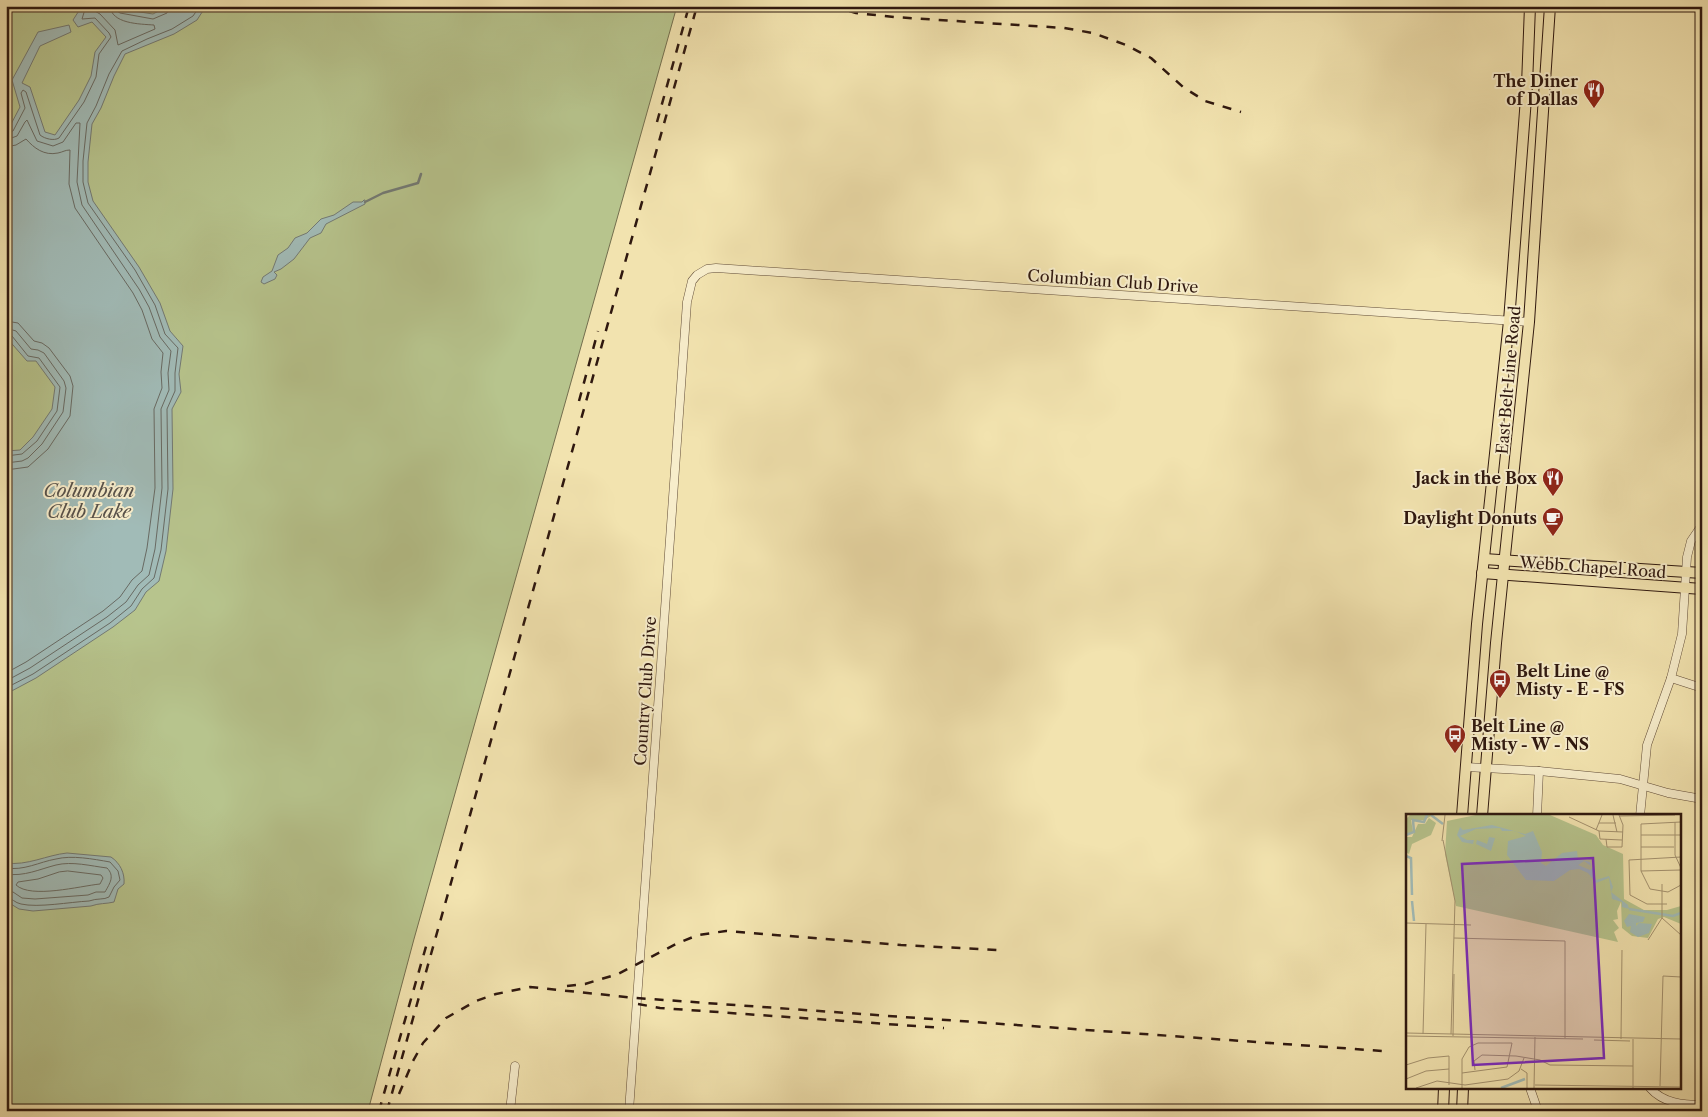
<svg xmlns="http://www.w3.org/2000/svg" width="1708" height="1117" viewBox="0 0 1708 1117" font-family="'Libre Caslon Text',serif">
<rect width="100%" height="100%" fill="#f2e3af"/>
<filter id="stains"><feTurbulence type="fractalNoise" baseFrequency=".004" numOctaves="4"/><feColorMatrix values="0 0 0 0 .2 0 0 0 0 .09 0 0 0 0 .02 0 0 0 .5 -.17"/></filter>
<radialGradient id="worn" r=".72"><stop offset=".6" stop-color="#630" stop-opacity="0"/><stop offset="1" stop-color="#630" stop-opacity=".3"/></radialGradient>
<path fill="#b7c48d" stroke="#736e4e" d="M6,6H677L414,939L368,1111H6Z"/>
<g fill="#a1bbb7" stroke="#737a74">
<path d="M82,6H101L153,14L168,6H206L197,20L174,34L125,54L114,76L101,108L92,124L88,162V182L93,201L139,267L160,303L170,331L183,346L179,374L181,392L172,409L173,489L166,551L159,581L146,592L135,610L113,627L36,678L6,694V451L20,450L33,437L52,409L55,387L36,361H27L6,337V129L9,128L20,107L12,80L38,32L69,25L71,32L40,46L22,83L30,87L45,132L55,135L79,100L91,76L95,52L106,37L92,22L78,27L73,20Z"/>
<path d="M364,200H365V204L326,224L321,233L310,238L294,259L281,269L274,272L277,275L275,279L264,284L261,282L263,277L272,271L278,255L288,248L295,238L307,233L321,219L334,215L353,202H362Z"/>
<path d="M67,853L111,857C120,863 125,873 124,884L118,889L114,902C106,904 99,903 91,906L33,911L19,909L6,901V863C27,866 47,855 67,853Z"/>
</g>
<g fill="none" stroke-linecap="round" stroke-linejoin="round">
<g stroke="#686a63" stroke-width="1">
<path d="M92,6L93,10L100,14L115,30L118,45L155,29L154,25C140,24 111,24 110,6"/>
<path d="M116,6L117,11L120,13L153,19L167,13L169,6"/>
<path d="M6,133L13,131L25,108L21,93L23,90L26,92L40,135C45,139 54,141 59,138L84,102L96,77L99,54L111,37L109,33L95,18L82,19L86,6"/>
<path d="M6,140L17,136L25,122L27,120L37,141L53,146L63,142L76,123H80L77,182L82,205L139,289L149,307L160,337L171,351L168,373L169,390L161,409L162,488L155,549L149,575L138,585L126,602L107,617L30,668L6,681"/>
<path d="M6,147L16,145L26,139C34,148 44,156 58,153C63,152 65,150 70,150L69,184L75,208L133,293L142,310L152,339L163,353L161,372L162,388L154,409L155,488L147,548L142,571L132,580L120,597L103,611L26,662L6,673"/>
<path d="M6,321L18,323L34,341L42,343L49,348L70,376L73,386L70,416L48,449L28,467L6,470"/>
<path d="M6,328L16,331L31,349L38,350L44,353L64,381L66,388L63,412L42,444L28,458L22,461L6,463"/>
<path d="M6,335L12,336L28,356L39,358L60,387L57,411L37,441L22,454L6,456"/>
<path d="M6,688L33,674L110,623L131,606L142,589L154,578L161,550L168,489L167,409L175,391V373L178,348L165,334L155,305L135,270L88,203L83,182V161L87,123L96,106L109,74L122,51L147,39L172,29L193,16L200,6"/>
<path d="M6,868C24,871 39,862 56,859C72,855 93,859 110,862L118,871L120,880L114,887L109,897C104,900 97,898 89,901C70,902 38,908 21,904C15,903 12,898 6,897"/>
<path d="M68,871L101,875L103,878L100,884C80,886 31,899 16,885L18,882L38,879L59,872Z"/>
<path d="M6,874C24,877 40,869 56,865C72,861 91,866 107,868C115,876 110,883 105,892H96L88,895L35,899L22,898L13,892L6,891"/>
</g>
<path stroke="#737a74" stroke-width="2.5" d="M365,202L383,193L418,183L421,174"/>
<g stroke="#604b37" stroke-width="9">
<g id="minor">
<path d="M1671,678L1702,688"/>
<path d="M1466,767L1539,771L1620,779L1668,793L1702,799"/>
<path d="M1537,816L1539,771"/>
<path d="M1640,816L1647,745L1671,678L1682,634L1687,557L1691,541L1702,525"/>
<path d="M1530,1088L1538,1111"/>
<path d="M1650,1088C1663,1103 1683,1105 1702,1105"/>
<path d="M510,1111L515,1066"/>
<path d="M629,1111L687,302L692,281L697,275L707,269L716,268L1529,322"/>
</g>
</g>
<g stroke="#2f180f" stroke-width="12">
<g id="major">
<path d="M1484,559L1702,573"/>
<path d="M1482,573L1702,589"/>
<path d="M1462,816L1477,624L1509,321L1527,85L1530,6"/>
<path d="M1482,816L1496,643L1529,322L1550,6"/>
<path d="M1443,1111L1444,1088"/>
<path d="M1462,1111L1463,1088"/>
</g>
</g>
<use href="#minor" stroke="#f7edcb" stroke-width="8"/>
<use href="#major" stroke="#f2e3af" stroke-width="10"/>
<g stroke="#2f180f" stroke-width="2.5" stroke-dasharray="9 9" stroke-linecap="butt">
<path d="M832,6L856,13L894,17L1064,28L1093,33L1126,45L1151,58L1183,87L1205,101L1241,112"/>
<path d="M657,122L689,6"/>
<path d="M579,401L598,331"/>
<path d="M567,986L585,984L618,974L678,943L698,935L726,931L901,945L998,950"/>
<path d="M638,1004L660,1008L944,1028"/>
<path d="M399,1094L413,1061L423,1043L446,1018L476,1001L496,994L530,987L636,998L1383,1051"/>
<path d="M379,1111L427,943"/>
<path d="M387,1111L697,6"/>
</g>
</g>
<defs>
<g id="restaurant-pin" transform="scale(1.125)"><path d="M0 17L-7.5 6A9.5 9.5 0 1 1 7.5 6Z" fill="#8f2418" stroke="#f7edcb"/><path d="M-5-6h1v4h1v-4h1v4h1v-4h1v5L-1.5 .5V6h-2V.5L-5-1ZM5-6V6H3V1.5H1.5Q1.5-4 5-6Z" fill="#fff"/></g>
<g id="cafe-pin" transform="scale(1.125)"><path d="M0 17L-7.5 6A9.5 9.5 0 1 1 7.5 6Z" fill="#8f2418" stroke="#f7edcb"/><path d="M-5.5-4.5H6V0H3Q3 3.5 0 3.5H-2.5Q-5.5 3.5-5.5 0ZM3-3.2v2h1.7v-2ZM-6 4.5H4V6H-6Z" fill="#fff"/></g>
<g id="bus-pin" transform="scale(1.125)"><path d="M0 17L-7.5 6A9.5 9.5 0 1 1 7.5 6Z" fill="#8f2418" stroke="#f7edcb"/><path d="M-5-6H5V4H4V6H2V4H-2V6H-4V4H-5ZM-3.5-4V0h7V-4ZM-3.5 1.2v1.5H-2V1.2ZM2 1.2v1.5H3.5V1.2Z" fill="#fff"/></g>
</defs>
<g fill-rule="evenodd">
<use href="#restaurant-pin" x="1594" y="90"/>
<use href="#restaurant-pin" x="1553" y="478"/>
<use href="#cafe-pin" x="1553" y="518"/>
<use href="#bus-pin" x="1500" y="680"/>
<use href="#bus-pin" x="1455" y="735"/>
</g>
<g text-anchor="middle" stroke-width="4" stroke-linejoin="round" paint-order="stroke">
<g font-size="16" font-weight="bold" fill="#2f180f" stroke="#f7edcb" text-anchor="end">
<text x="1578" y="87">The Diner<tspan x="1578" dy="18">of Dallas</tspan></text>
<text x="1537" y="484">Jack in the Box</text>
<text x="1537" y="524">Daylight Donuts</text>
<text x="1516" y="677" text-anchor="start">Belt Line @<tspan x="1516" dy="18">Misty - E - FS</tspan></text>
<text x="1471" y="732" text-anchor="start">Belt Line @<tspan x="1471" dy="18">Misty - W - NS</tspan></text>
</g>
<g font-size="16" fill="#2f180f" stroke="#f7edcb">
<text transform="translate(1113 281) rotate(4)" y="6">Columbian Club Drive</text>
<text transform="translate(1508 380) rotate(-85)" y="6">East Belt Line Road</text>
<text transform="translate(1593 567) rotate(4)" y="6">Webb Chapel Road</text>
<text transform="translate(645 691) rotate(-86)" y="6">Country Club Drive</text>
</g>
<g font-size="18" font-style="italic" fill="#57514a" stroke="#f7edcb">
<text x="89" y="497">Columbian<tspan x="89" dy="21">Club Lake</tspan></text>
</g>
</g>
<g transform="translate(1406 814)">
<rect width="275" height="275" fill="#f2e3af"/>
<path d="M4,1H27L18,6H5L7,18L0,20V5ZM70,1H144L190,21L197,31L217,40L218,85L238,96H261L275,92V110L258,103L252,105L242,124L226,122L216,114L215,88L211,97L212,105L207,106L213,114L208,118L212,128L50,92L39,40L41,7ZM23,4L30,9L25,21L6,30L3,40L0,38V23H6L12,10H19Z" fill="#b7c48d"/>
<path d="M86,11L119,20L127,17L136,38L135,49L140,52L156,39L171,37L172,45L184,48L185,52L178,47L172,51L184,56L187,53L190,66L203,62L207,73L205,78L222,91L223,95L216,93V88L206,85L203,64L190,69L182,59L173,55L164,56L148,67L120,66L101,41L102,27L120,22L109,17H96L94,14L70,15L54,22L61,26H68L67,30L56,28L51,21L54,13L57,16ZM83,23L89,24L85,37L70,30L71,26L81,30ZM223,100L239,103L237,108L230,109V112L233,109L246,110L243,119L232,123L224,118L225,112L221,113L218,107Z" fill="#a1bbb7"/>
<path fill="none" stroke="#a1bbb7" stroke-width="2.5" d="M25,1L37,10M0,21L8,18L7,6L18,8L21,1M0,42L5,44L6,81M6,87L8,107M223,95L267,102L275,99M95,274L119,265"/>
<path fill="none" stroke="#a4926f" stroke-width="1" d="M207,1L211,18M214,2L269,1M163,3L193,17L217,18M269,8V41L275,54M275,8L235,10V57L244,75L262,78L275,71M193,9H210M190,16L196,1M193,17L194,25L216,26M235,21H275M200,25L201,33H216L217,11L213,1M37,26L49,87L45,220M36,27L39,1M235,33H268M235,57L275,56M256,70V104L275,121M261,90H241L224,81L223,46L275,43M0,109L65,111M48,124L159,127V224M242,126L256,104M0,219L275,225M17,220L20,110M0,222L177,225M47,222L48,160M215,225L216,136M188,226L224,227M0,251L22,244L43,242V271M115,255L121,259V274M69,256L68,247L76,241L110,242L134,246L144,251L227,252M56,259L101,253L106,229M0,265L20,257L43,255M129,271L275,273M254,272L257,162L275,163M10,274L31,267L59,271L102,265L113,257L118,244M56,274V245L63,233L72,229H106M128,274L129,223M227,274V225"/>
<path fill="#7b2cbf" fill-opacity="0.15" stroke="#7b2cbf" stroke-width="2.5" d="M187,44L198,244L67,251L56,50Z"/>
<rect width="275" height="275" fill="none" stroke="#2f180f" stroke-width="2.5"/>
</g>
<rect width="1708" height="1117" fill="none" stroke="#f2e3af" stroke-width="25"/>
<rect x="8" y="8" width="1693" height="1102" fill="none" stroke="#2f180f" stroke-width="2.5"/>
<rect x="12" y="12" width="1683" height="1092" fill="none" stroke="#2f180f"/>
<rect width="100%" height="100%" filter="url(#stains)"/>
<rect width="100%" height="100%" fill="url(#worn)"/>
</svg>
